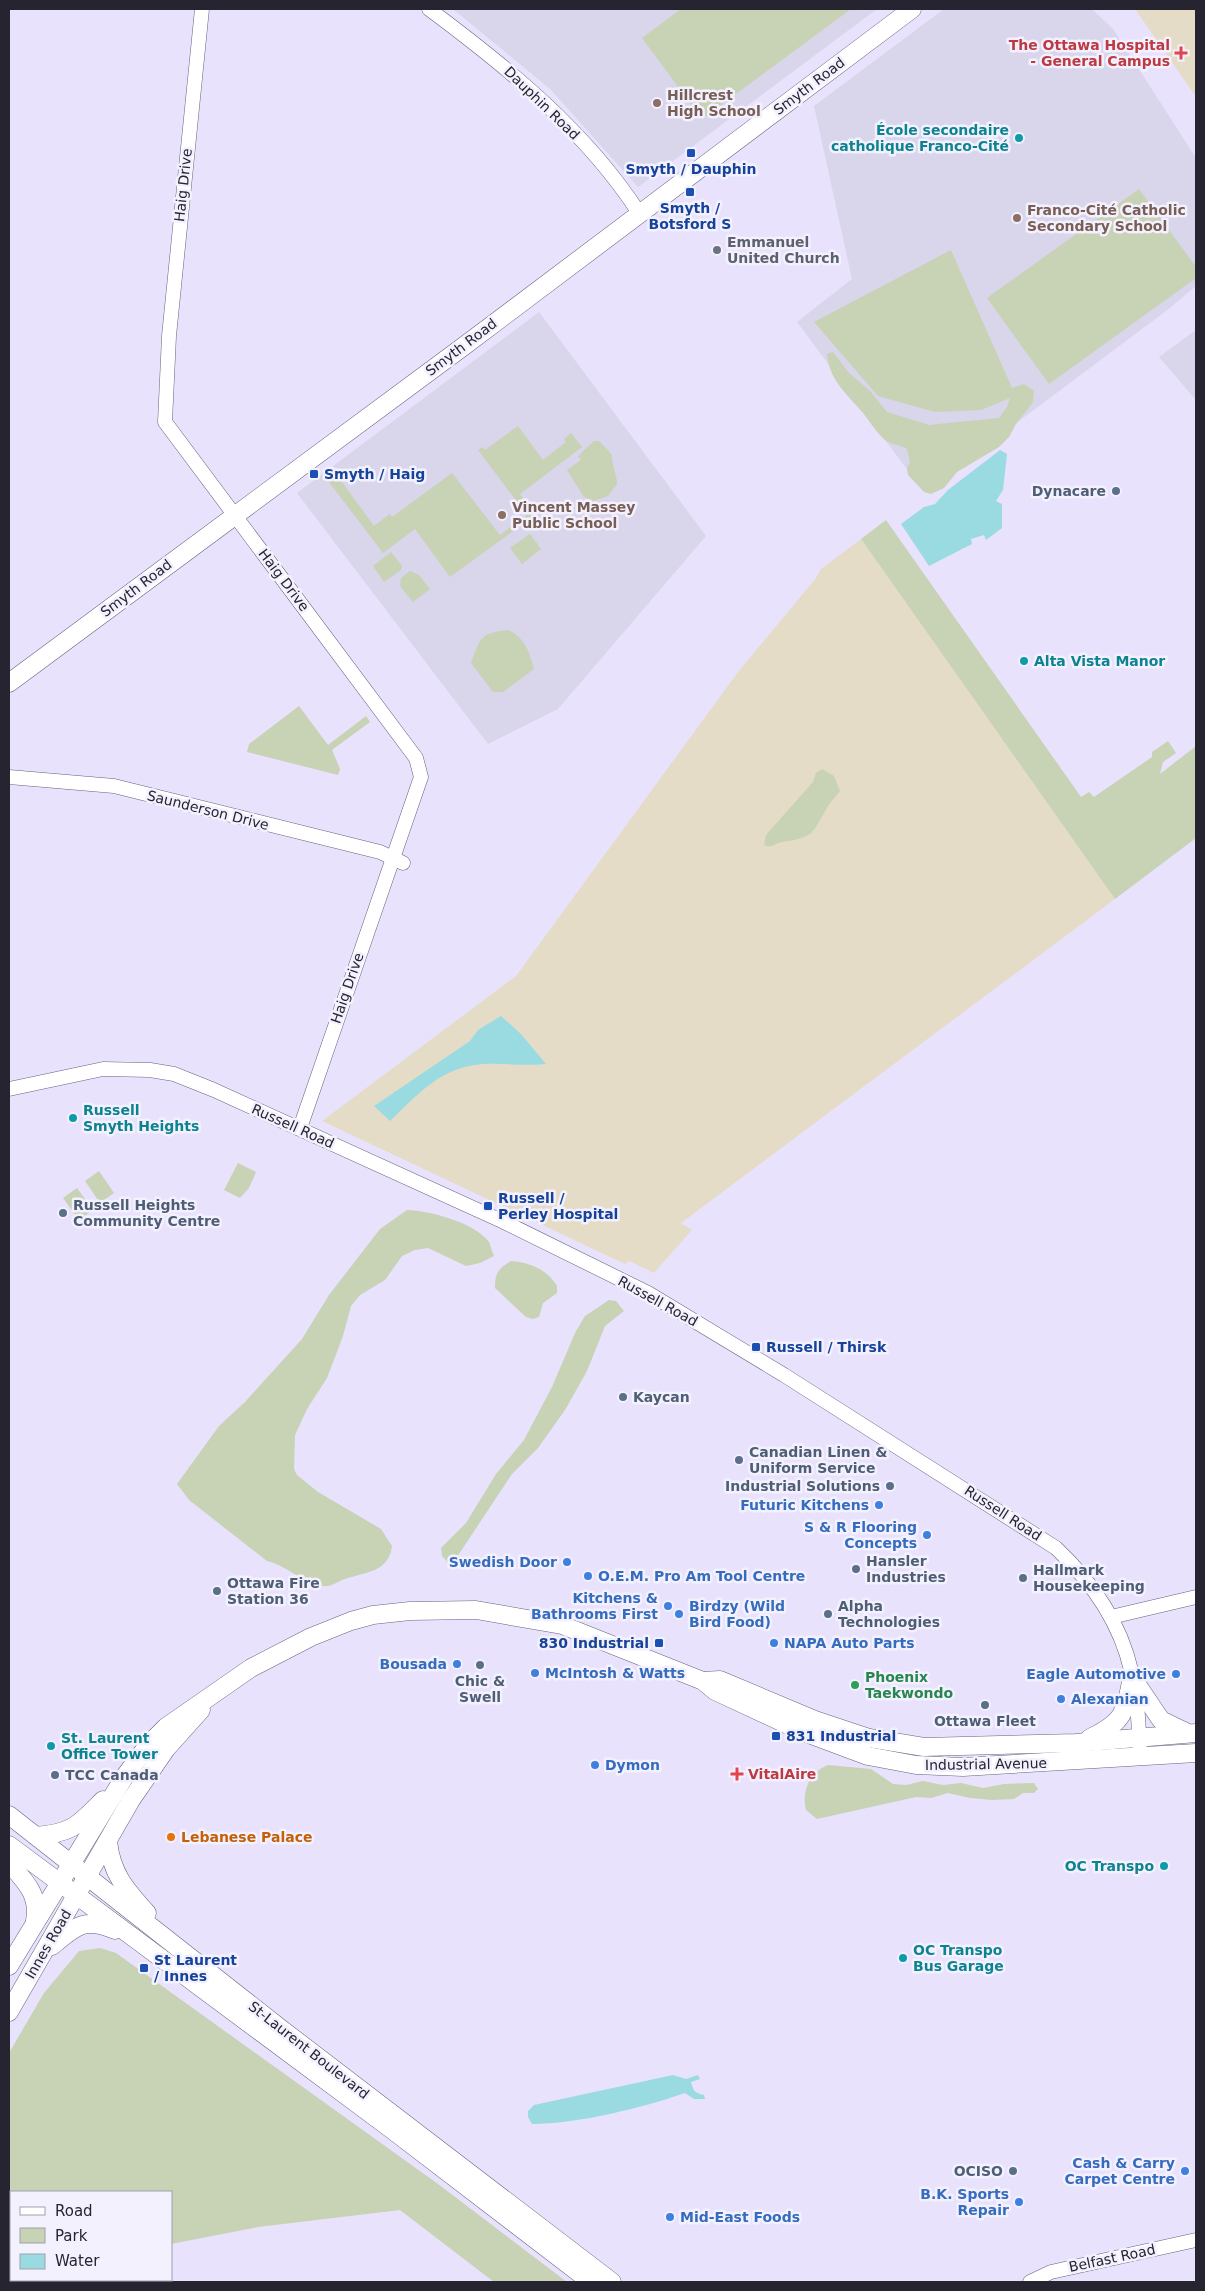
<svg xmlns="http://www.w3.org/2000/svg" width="1205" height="2291" viewBox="0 0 1205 2291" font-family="'DejaVu Sans',sans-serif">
<rect width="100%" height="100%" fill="#e8e2fd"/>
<g fill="#d9d5eb">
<path d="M453,9H877L638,187L550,89Z"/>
<path d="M944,9H1092L1113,29L1196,158V286L1166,311L924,492L797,322L852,279L814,106Z"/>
<path d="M539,312L706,536L558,709L488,744L297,493Z"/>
<path d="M1196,330V400L1159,357Z"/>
</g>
<g fill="#e5dcc7">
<path d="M1135,9H1196V97Z"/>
<path d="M861,539L1115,899L681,1223L692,1230L654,1273L629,1261L625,1264L322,1121L516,976L738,672L816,578L821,569Z"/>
</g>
<g fill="#c8d2b5">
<path d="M681,9H851L702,119L642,38Z"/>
<path d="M1139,189L1196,267V278L1049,384L987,298Z"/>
<path d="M951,250L1012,388L1024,384L1034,391L1033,402L1016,424L1009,437L999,447L957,472L944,488L931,494L924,492L908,475L907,469L910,462L907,449C900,444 891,445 885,440C877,433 870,422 863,413C847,394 829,380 827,354L833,352L849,373L870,391L887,412L929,425L999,418L1007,407L1010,398L981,410L935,412L878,396L814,322Z"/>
<path d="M518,426L543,460L566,442L564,439L571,433L582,447L520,494L531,510V518L450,577L415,529L383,553L322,473L331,467L374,526L390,514L392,517L452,473L500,535L527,515L478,450L483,447L485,450Z"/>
<path d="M594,441H599L612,455C611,464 617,474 617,484L608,496L594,501L584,497L567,470L581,460L578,456Z"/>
<path d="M886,520L1081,797L1089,792L1094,797L1152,757V752L1168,741L1176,753L1163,762L1160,774L1196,746V838L1115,899L861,539Z"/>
<path d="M530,534L541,549L522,564L510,548Z"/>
<path d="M391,552L402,566L401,570L384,582L373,566Z"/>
<path d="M410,571L419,575L430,589L413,602L400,586L401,578Z"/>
<path d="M509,630C526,640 529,651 534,669L503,692H493L471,663C481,637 480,633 509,630Z"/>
<path d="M299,706L328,745L366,716L370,722L332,750L340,769L338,775L247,752L249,744Z"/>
<path d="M822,769L834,776L840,791C837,796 831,801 828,806C812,833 816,837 782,842C775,843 771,849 764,845L766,835L813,782L816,773Z"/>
<path d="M238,1163L256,1172L249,1188L240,1198L224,1190Z"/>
<path d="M99,1171L114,1193L100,1203L85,1181Z"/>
<path d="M77,1188L93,1210L79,1220L63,1198Z"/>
<path d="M407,1210C430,1211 474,1222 489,1242C491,1246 492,1252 494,1256L480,1263L466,1266L428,1248L415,1250L402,1256L385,1280L360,1295L351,1306L343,1336L327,1378L307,1409L295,1435L294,1469L297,1475L318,1492L381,1529L392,1546C389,1572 366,1572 345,1579C338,1581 332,1587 323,1586C302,1582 287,1566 267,1561L189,1500L177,1484L219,1426L245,1402L302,1339L329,1295L380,1229Z"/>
<path d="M511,1261C529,1262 548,1270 557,1286V1293L543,1303L539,1317L533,1319L526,1317L495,1288C495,1273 498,1269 511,1261Z"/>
<path d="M609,1300L616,1301L624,1311L605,1326L587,1371L565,1410L538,1448L512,1474L451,1566L442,1556L441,1548L466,1523L496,1474L524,1440L552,1387L575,1333L585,1316Z"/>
<path d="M828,1765L871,1769L893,1784L906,1785L923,1781L943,1785L961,1783L983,1788L1004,1784L1034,1783L1038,1789L1034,1793H1023L1014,1799L992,1800L970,1798L948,1793L931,1798L916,1797L817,1819L806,1810C801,1791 810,1772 828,1765Z"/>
<path d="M100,1948L116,1953L438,2184L567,2282H494L400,2210L258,2227L171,2244V2192H11V2280H38L37,2282H9V2053L44,1993L79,1951Z"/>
</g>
<g fill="#9adbe2">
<path d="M1000,450L1007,454L1003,490L996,501L1002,504V528L986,540L984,535L971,539L972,544L929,566L901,524L924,507L935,504L948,490Z"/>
<path d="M501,1016L521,1034L546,1064C525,1066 504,1063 484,1064C442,1066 418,1094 390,1121L374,1106L470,1041L478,1030Z"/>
<path d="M673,2075L686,2079L698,2075L700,2079L691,2082C693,2091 695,2093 704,2095L705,2099H694L685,2093C642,2108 576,2124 532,2124L528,2117V2111L534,2105Z"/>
</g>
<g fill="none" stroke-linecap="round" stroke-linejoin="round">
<g stroke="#69617e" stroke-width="15">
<g id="minor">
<path d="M202,9L169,336L165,422L416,758L421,777L300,1128"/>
<path d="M429,9C507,67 586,131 639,213"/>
<path d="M9,777L114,786L380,852L403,863"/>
<path d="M9,1089L103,1069L150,1070L174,1074L214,1090L504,1222L648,1293L784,1375L1056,1548C1091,1581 1120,1622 1131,1670C1138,1698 1139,1729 1140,1758"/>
<path d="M1111,1617L1196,1597"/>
<path d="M1030,2282L1051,2272L1196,2240"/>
</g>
</g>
<g stroke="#69617e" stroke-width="19">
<g id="major">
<path d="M9,683L464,346L912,9"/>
<path d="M1132,1677L1161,1720L1186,1732"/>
<path d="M703,1681L720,1680L815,1720L869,1738L924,1747L1076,1743L1196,1733"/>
<path d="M1090,1738C1124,1722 1125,1713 1132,1677"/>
<path d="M9,1815L280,2028L612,2282"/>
<path d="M36,1836C73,1833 78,1825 103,1800"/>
<path d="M108,1841C111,1873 126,1890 147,1913"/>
<path d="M9,1845L391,2129L591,2282"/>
<path d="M9,1863C25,1881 40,1895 35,1921"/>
<path d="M52,1946C76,1926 84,1917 115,1930"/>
<path d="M9,1966L125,1776L148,1745L166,1727L251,1668L311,1637L351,1621L373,1615L410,1611L476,1610L562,1625L703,1681L715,1691L801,1731L868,1756L916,1765L963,1767L1196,1753"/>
<path d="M9,2012L131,1800L166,1749L201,1710"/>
</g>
</g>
<use href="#minor" stroke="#fff" stroke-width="14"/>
<use href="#major" stroke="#fff" stroke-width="18"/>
</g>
<g fill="#e0444e" stroke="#f4f1ff" stroke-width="2">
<path d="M1178.5 45.5h5v5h5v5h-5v5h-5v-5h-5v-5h5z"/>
<path d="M734.5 1766.5h5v5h5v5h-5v5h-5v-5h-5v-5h5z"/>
</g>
<g fill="#8d6e63" stroke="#f4f1ff" stroke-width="2">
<circle cx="657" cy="103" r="5"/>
<circle cx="1017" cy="218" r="5"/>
<circle cx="502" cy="515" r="5"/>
</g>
<g fill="#0f9aa8" stroke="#f4f1ff" stroke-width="2">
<circle cx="1019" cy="138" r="5"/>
<circle cx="1024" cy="661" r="5"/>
<circle cx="73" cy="1118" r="5"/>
<circle cx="51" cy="1746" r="5"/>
<circle cx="1164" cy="1866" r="5"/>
<circle cx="903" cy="1958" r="5"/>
</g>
<g fill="#1a4fb4" stroke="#f4f1ff" stroke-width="2">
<rect x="686" y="148" width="10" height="10" rx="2.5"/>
<rect x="685" y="187" width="10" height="10" rx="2.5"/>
<rect x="309" y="469" width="10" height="10" rx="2.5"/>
<rect x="483" y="1201" width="10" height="10" rx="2.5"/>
<rect x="751" y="1342" width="10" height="10" rx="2.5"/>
<rect x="654" y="1638" width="10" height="10" rx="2.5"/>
<rect x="771" y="1731" width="10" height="10" rx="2.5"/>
<rect x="139" y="1963" width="10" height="10" rx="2.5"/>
</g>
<circle fill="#6b7280" stroke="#f4f1ff" stroke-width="2" cx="717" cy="250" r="5"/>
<g fill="#5c6f8a" stroke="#f4f1ff" stroke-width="2">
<circle cx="1116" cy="491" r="5"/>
<circle cx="63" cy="1213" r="5"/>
<circle cx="623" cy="1397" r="5"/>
<circle cx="739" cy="1460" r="5"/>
<circle cx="890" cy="1486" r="5"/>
<circle cx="856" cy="1569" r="5"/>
<circle cx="1023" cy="1578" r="5"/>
<circle cx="217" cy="1591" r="5"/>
<circle cx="828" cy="1614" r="5"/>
<circle cx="480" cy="1665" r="5"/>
<circle cx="985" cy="1705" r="5"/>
<circle cx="55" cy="1775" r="5"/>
<circle cx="1013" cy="2171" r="5"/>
</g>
<g fill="#3f7fe0" stroke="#f4f1ff" stroke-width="2">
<circle cx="879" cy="1505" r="5"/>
<circle cx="927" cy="1535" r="5"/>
<circle cx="567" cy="1562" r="5"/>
<circle cx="588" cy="1576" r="5"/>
<circle cx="668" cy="1606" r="5"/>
<circle cx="679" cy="1614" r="5"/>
<circle cx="774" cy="1643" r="5"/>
<circle cx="457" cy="1664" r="5"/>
<circle cx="535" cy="1673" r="5"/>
<circle cx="1176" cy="1674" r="5"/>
<circle cx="1061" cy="1699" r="5"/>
<circle cx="595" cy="1765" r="5"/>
<circle cx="1185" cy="2171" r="5"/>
<circle cx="1019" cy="2202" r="5"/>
<circle cx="670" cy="2217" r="5"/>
</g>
<circle fill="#2e9e5b" stroke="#f4f1ff" stroke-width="2" cx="855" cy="1685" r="5"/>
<circle fill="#e8710a" stroke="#f4f1ff" stroke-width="2" cx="171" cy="1837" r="5"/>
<g text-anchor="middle" stroke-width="5" stroke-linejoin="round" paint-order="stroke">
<g font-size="14" font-weight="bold" fill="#be3a42" stroke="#f4f1ff" text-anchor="end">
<text x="1170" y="50">The Ottawa Hospital<tspan x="1170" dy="16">- General Campus</tspan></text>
<text x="748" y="1779" text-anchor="start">VitalAire</text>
</g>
<g font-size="14" fill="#272431" stroke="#f4f1ff">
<text transform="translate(809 86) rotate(-37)" y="5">Smyth Road</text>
<text transform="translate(542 103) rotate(44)" y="5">Dauphin Road</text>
<text transform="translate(183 185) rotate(-84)" y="5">Haig Drive</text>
<text transform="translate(461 347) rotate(-37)" y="5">Smyth Road</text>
<text transform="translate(284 580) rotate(53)" y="5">Haig Drive</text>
<text transform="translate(136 588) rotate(-37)" y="5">Smyth Road</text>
<text transform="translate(208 810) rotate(14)" y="5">Saunderson Drive</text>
<text transform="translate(347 988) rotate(-71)" y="5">Haig Drive</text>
<text transform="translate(293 1126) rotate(24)" y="5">Russell Road</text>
<text transform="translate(658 1301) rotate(29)" y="5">Russell Road</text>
<text transform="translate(1003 1513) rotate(33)" y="5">Russell Road</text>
<text transform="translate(986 1764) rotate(-1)" y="5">Industrial Avenue</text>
<text transform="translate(48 1944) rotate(-60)" y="5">Innes Road</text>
<text transform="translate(309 2050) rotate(38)" y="5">St-Laurent Boulevard</text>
<text transform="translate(1112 2258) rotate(-12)" y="5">Belfast Road</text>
</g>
<g font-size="14" font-weight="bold" fill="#785e54" stroke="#f4f1ff" text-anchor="start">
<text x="667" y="100">Hillcrest<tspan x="667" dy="16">High School</tspan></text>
<text x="1027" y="215">Franco-Cité Catholic<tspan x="1027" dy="16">Secondary School</tspan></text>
<text x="512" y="512">Vincent Massey<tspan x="512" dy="16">Public School</tspan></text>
</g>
<g font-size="14" font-weight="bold" fill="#0d838f" stroke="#f4f1ff" text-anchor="start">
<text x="1009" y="135" text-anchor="end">École secondaire<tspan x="1009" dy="16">catholique Franco-Cité</tspan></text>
<text x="1034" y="666">Alta Vista Manor</text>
<text x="83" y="1115">Russell<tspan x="83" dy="16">Smyth Heights</tspan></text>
<text x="61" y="1743">St. Laurent<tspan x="61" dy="16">Office Tower</tspan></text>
<text x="1154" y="1871" text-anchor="end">OC Transpo</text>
<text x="913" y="1955">OC Transpo<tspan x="913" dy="16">Bus Garage</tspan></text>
</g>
<g font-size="14" font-weight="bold" fill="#164399" stroke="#f4f1ff" text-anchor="start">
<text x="691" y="174" text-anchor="middle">Smyth / Dauphin</text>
<text x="690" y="213" text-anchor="middle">Smyth /<tspan x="690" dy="16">Botsford S</tspan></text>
<text x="324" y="479">Smyth / Haig</text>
<text x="498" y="1203">Russell /<tspan x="498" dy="16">Perley Hospital</tspan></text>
<text x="766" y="1352">Russell / Thirsk</text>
<text x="649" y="1648" text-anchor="end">830 Industrial</text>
<text x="786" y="1741">831 Industrial</text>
<text x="154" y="1965">St Laurent<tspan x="154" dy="16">/ Innes</tspan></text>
</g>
<g font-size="14" font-weight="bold" fill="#5b616d" stroke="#f4f1ff" text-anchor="start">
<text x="727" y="247">Emmanuel<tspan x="727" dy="16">United Church</tspan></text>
</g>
<g font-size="14" font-weight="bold" fill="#4e5e75" stroke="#f4f1ff" text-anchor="start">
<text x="1106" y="496" text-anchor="end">Dynacare</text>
<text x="73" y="1210">Russell Heights<tspan x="73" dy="16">Community Centre</tspan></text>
<text x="633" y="1402">Kaycan</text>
<text x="749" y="1457">Canadian Linen &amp;<tspan x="749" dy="16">Uniform Service</tspan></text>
<text x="880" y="1491" text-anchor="end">Industrial Solutions</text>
<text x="866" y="1566">Hansler<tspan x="866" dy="16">Industries</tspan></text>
<text x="1033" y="1575">Hallmark<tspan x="1033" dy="16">Housekeeping</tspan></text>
<text x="227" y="1588">Ottawa Fire<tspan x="227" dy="16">Station 36</tspan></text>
<text x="838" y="1611">Alpha<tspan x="838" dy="16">Technologies</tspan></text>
<text x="480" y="1686" text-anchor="middle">Chic &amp;<tspan x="480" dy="16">Swell</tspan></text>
<text x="985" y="1726" text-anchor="middle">Ottawa Fleet</text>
<text x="65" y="1780">TCC Canada</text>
<text x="1003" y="2176" text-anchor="end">OCISO</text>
</g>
<g font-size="14" font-weight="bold" fill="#366cbe" stroke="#f4f1ff" text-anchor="end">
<text x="869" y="1510">Futuric Kitchens</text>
<text x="917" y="1532">S &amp; R Flooring<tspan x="917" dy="16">Concepts</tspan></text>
<text x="557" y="1567">Swedish Door</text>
<text x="598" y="1581" text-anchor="start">O.E.M. Pro Am Tool Centre</text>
<text x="658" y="1603">Kitchens &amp;<tspan x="658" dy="16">Bathrooms First</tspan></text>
<text x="689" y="1611" text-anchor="start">Birdzy (Wild<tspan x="689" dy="16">Bird Food)</tspan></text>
<text x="784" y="1648" text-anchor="start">NAPA Auto Parts</text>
<text x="447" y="1669">Bousada</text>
<text x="545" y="1678" text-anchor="start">McIntosh &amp; Watts</text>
<text x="1166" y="1679">Eagle Automotive</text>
<text x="1071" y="1704" text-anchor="start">Alexanian</text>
<text x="605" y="1770" text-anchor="start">Dymon</text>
<text x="1175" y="2168">Cash &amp; Carry<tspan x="1175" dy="16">Carpet Centre</tspan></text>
<text x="1009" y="2199">B.K. Sports<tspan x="1009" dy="16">Repair</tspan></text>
<text x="680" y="2222" text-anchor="start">Mid-East Foods</text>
</g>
<g font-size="14" font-weight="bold" fill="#27864d" stroke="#f4f1ff" text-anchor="start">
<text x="865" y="1682">Phoenix<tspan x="865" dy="16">Taekwondo</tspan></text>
</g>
<g font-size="14" font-weight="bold" fill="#c56008" stroke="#f4f1ff" text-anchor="start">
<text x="181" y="1842">Lebanese Palace</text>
</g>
</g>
<rect width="1205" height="2291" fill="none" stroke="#272431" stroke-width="20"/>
<rect x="10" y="2191" width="162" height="90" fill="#f4f1ff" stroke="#a29fad"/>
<rect x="20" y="2207" width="25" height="8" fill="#ffffff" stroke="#a29fad"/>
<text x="55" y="2216" font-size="15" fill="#272431">Road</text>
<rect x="20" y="2228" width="25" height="15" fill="#c8d2b5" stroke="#a29fad"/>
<text x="55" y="2241" font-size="15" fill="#272431">Park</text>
<rect x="20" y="2254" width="25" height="15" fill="#9adbe2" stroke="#a29fad"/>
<text x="55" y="2266" font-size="15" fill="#272431">Water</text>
</svg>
